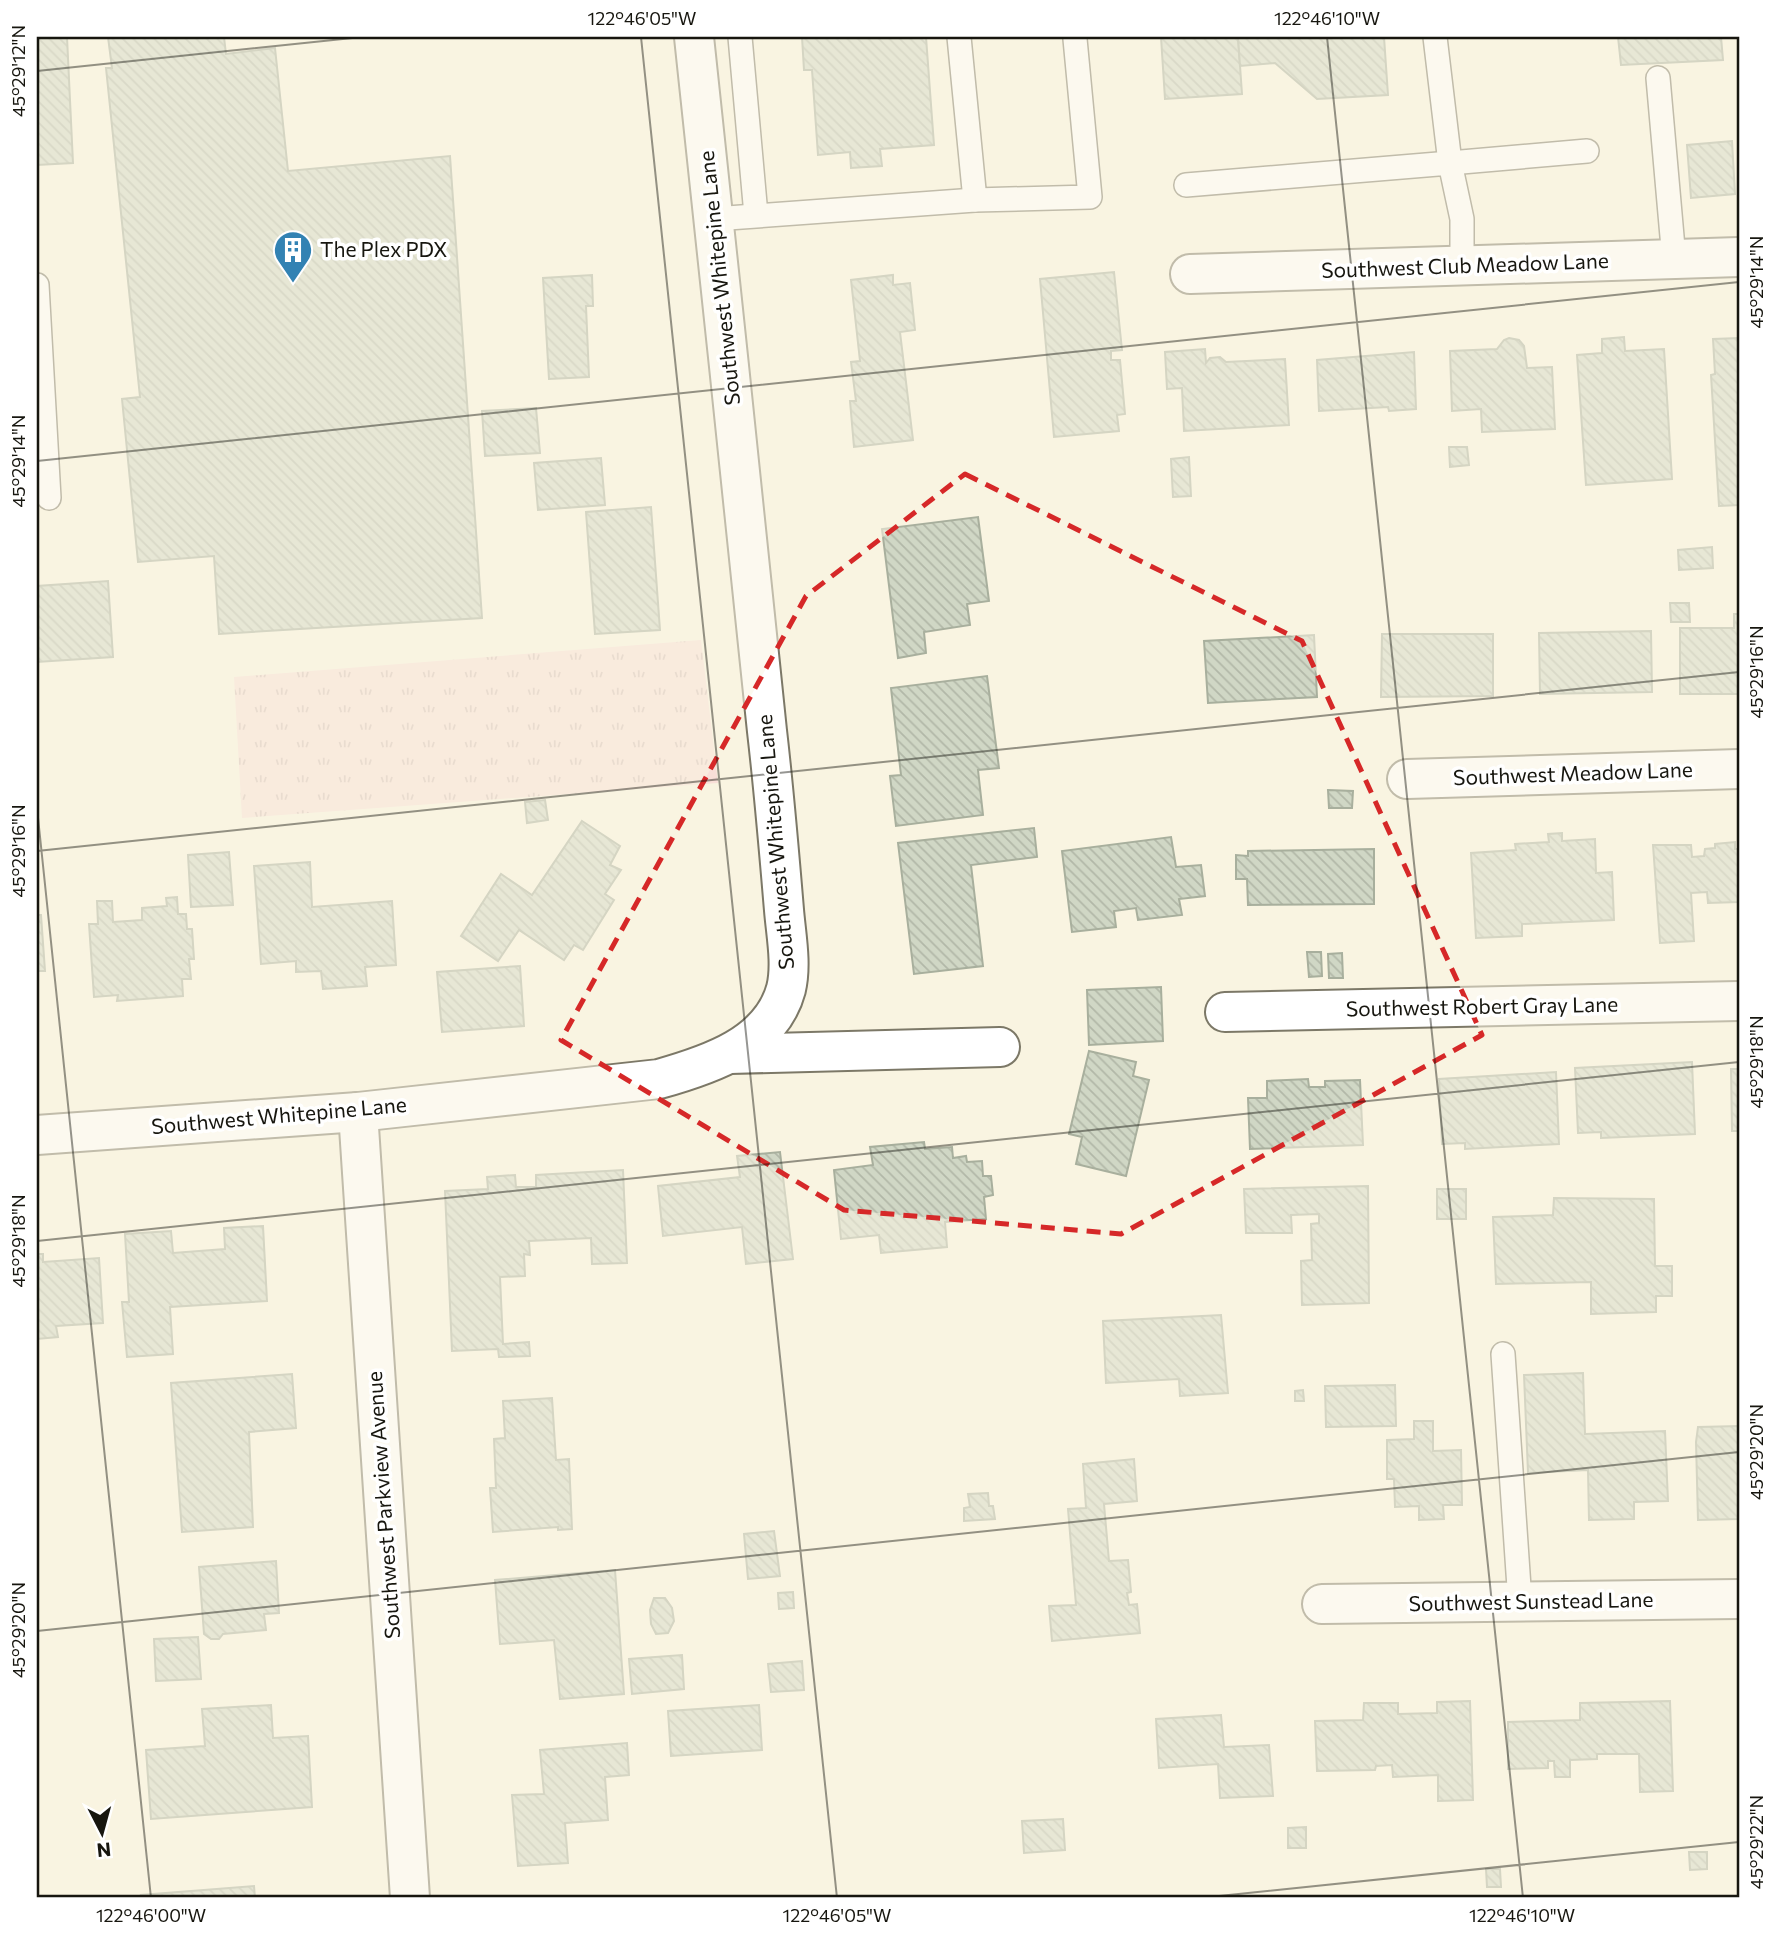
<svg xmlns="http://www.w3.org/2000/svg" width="1776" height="1935" viewBox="0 0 1776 1935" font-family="Commissioner,sans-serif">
<defs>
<pattern id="grass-tufts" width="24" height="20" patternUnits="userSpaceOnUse" patternTransform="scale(1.75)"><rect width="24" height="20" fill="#f9dfd8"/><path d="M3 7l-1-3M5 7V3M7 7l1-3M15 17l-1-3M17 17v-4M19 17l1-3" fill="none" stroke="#d5bfb8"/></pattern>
<pattern id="building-back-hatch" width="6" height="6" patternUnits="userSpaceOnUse" patternTransform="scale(1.75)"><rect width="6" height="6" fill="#d0d7c5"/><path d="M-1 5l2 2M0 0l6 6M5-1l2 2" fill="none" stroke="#b2b8a8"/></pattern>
</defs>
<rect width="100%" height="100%" fill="#f9f4e1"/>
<path fill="url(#grass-tufts)" d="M701,640L718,783L242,818L234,677Z"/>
<g fill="url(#building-back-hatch)" stroke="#a8af9d" stroke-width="2">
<path d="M37,37H67L73,163L37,165Z"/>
<path d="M108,37H224L226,54L275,48L288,171L450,156L482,618L219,634L214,556L138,562L122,399L140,397L106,68H112Z"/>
<path d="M802,37H926L934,145L880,149L882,166L851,168L850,152L818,155L812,70H804Z"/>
<path d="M1161,37H1238L1242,94L1165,99Z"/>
<path d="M1238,37H1384L1388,95L1317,99L1275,63L1240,66Z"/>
<path d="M1618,37H1721L1723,60L1621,65Z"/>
<path d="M1732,141L1735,194L1691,198L1687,145Z"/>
<path d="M1114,272L1122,350L1111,351V360H1120L1125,414L1117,415L1119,431L1054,437L1040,279Z"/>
<path d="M592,275L593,306H586L589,377L549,379L543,278Z"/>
<path d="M893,275V285L910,283L915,330L900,332L913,440L854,447L850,401H856L851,362L860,361L851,280Z"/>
<path d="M1624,337L1625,351L1664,349L1672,479L1586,485L1577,355L1602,353V339Z"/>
<path d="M1509,338L1519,340L1524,346L1527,368L1552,367L1555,429L1482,432L1481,409L1452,411L1450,351L1497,349L1504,340Z"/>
<path d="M1739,338V505L1719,506L1711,375L1715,374L1713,339Z"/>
<path d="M1205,349L1206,363L1210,358L1220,357L1226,362L1285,359L1289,425L1184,431L1182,388L1167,389L1165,352Z"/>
<path d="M1414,352L1416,409L1389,411L1388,407L1319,411L1317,360Z"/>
<path d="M536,408L540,453L485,456L482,411Z"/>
<path d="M1449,447H1467L1469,465L1450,467Z"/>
<path d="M1189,457L1191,496L1173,497L1171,459Z"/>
<path d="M601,458L605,505L538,510L534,463Z"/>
<path d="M651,507L660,630L595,634L586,512Z"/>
<path d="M978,517L989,601L967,604L970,625L924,632L926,653L898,658L882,529Z"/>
<path d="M1712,547L1713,568L1679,570L1678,550Z"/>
<path d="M108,581L113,657L37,662V586Z"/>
<path d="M1670,603H1689L1690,622H1671Z"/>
<path d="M1734,614H1739V694H1680V628H1734Z"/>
<path d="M1651,631L1652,692L1540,694L1539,633Z"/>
<path d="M1382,634H1493V696L1381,697Z"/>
<path d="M1314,635L1317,697L1208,703L1204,641Z"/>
<path d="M987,676L999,768L978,770L983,815L896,826L890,776L901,775L891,688Z"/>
<path d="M1328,790L1353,791L1352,808H1329Z"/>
<path d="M545,800L548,820L527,823L525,802Z"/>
<path d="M582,821L620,846L610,865L621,870L605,894L614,900L583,950L574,945L564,960L519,930L498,961L461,936L501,874L532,895Z"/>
<path d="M1034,828L1037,857L971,865L983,966L914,974L898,843Z"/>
<path d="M1562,833V841L1595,839L1596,873L1612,872L1614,920L1522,924V936L1476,938L1471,853L1516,850L1515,844L1549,842L1548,834Z"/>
<path d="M1171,837L1176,867L1201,865L1205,896L1179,899L1182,915L1138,920L1136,908L1114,911L1116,927L1072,932L1062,851Z"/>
<path d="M1735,842V849H1739V902L1708,903L1707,892L1691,893L1694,941L1660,943L1653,845H1691L1692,857L1704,856L1705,849L1715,848V844Z"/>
<path d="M1374,849V904L1248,905L1247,879H1236V855L1248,856V851Z"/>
<path d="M229,852L233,905L191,907L188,855Z"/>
<path d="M310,862L312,907L392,901L396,965L365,967L367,986L323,989L321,971L296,972V961L261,964L254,866Z"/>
<path d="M177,897L178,914H186L187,929H192L194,959H189L191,979H182L183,996L117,1001L118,995L94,997L89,924H98L97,901H112L113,922L142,920V908L167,906L166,898Z"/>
<path d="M37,915H41L45,971H37Z"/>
<path d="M1307,952H1321L1322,976L1309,977Z"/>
<path d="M1342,953L1343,978H1329L1328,954Z"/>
<path d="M520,966L524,1026L442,1032L437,972Z"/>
<path d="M1161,987L1163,1041L1089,1045L1087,990Z"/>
<path d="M1089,1051L1136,1062L1133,1076L1149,1080L1126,1176L1076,1164L1082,1137L1069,1134Z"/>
<path d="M1692,1062L1695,1134L1601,1138V1132L1578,1133L1575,1068Z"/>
<path d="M1731,1069H1739V1131H1732Z"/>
<path d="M1556,1072L1559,1144L1465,1149V1143L1442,1144L1439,1079Z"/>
<path d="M1308,1079L1309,1087H1325V1081L1360,1080L1363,1145L1250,1149L1248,1098H1267V1081Z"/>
<path d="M924,1142L925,1149L952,1147L953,1158L966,1156L967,1162L982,1161L983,1176H991L993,1195L984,1197L986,1219L945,1222L947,1247L881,1253L879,1235L841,1239L834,1170L873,1165L870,1147Z"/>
<path d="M780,1152L793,1259L746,1264L742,1227L663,1236L658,1186L740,1177L737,1156Z"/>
<path d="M623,1170L627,1263L592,1264L591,1238L529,1241L530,1255L524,1254L525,1276L500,1277L503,1344L529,1342L530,1356L499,1357L498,1349L452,1351L445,1191L488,1189L487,1177L515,1175L516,1187H536V1175Z"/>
<path d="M1368,1186L1369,1303L1302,1305L1301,1261L1312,1260L1311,1224L1319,1223V1214L1291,1215L1292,1233H1246L1244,1189Z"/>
<rect x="1437" y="1189" width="29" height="30"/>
<path d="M1554,1198L1654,1199L1655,1266H1672V1296H1656V1312L1591,1314V1282L1496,1284L1493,1217L1553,1215Z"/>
<path d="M263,1226L267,1301L170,1307L173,1354L127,1357L122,1302H129L125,1234L171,1231L173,1253L225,1249L224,1228Z"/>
<path d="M37,1254H43V1262L99,1258L103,1323L56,1326L58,1337L37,1339Z"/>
<path d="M1221,1315L1228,1393L1180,1396L1179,1379L1106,1383L1103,1321Z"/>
<path d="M1583,1373L1585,1434L1665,1431L1668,1501L1634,1502V1519L1589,1520L1588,1470L1528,1473L1524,1375Z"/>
<path d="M292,1374L296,1428L249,1432L253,1527L182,1532L171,1383Z"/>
<path d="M1395,1385L1396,1426L1326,1427L1325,1386Z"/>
<path d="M1303,1390L1304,1401H1295V1391Z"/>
<path d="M552,1398L556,1460L569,1459L572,1529L558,1530V1527L493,1532L490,1488H496L494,1439L505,1438L503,1401Z"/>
<path d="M1414,1421H1433V1451L1461,1450L1462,1505H1443L1444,1519L1419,1520V1506L1395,1507L1394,1479H1387V1440L1414,1439Z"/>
<path d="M1739,1426V1519L1698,1520L1696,1442L1698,1427Z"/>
<path d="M1134,1459L1137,1501L1104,1504L1109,1561L1128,1560L1131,1592L1127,1593L1129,1605L1137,1604L1140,1633L1052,1641L1049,1606L1076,1605L1068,1509L1086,1508L1083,1464Z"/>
<path d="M988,1493L989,1506H993L995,1519L964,1521V1508L970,1507L968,1494Z"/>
<path d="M774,1531L780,1576L748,1579L744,1534Z"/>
<path d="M276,1561L279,1613L264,1614L266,1630L223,1634L219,1639H211L204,1634L199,1567Z"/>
<path d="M615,1570L624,1694L560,1699L554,1640L500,1644L495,1580Z"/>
<path d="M793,1592L794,1608L779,1609L778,1593Z"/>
<path d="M654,1598H665L672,1608L674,1621L668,1633L656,1634L651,1624L650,1610Z"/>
<path d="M198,1637L201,1679L156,1681L154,1639Z"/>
<path d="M682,1655L684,1689L632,1694L629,1659Z"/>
<path d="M802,1661L804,1690L771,1692L768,1664Z"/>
<path d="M1470,1701L1473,1800L1438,1801V1775L1393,1777L1392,1765L1376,1766L1375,1770L1317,1771L1315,1721L1363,1720L1364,1703H1398V1714L1437,1713V1702Z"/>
<path d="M1670,1701L1673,1791L1640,1792L1639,1754H1597V1759L1570,1760V1777H1555L1554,1761H1548V1768L1508,1769V1722L1580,1720V1703Z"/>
<path d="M271,1705L273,1738L308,1736L312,1807L151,1819L146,1750L205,1746L202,1709Z"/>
<path d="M759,1705L762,1750L671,1756L668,1711Z"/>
<path d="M1221,1715L1224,1747L1269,1745L1273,1796L1220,1798L1218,1764L1159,1768L1156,1719Z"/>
<path d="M627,1743L629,1775L605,1777L608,1820L565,1823L568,1863L518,1866L512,1795L544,1794L540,1750Z"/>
<path d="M1063,1819L1065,1850L1024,1853L1022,1821Z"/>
<path d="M1306,1827V1848H1288V1828Z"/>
<path d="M1689,1852H1707V1869L1690,1870Z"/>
<path d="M1486,1869H1500L1501,1887H1487Z"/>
<path d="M254,1886L255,1898H142L141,1895Z"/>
</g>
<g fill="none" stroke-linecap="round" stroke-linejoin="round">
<g stroke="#7c7867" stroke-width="26">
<g id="service">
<path d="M740,37L756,215"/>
<path d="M959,37L975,200L1090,197L1075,39"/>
<path d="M1435,37L1450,163L1587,151"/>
<path d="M1658,78L1674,259"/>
<path d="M1186,185L1450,163L1462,219V266"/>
<path d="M714,219L975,200"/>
<path d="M37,285L49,498"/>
<path d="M1503,1354L1520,1602"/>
</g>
</g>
<g stroke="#7c7867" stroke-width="42">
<g id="minor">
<path d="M1190,274L1739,257"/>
<path d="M1407,779L1739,769"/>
<path d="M1225,1012L1739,1001"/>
<path d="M730,1054L1000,1047"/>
<path d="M358,1112L410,1898"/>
<path d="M37,1135L358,1112L659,1079C709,1065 771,1045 786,989C792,964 786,935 784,910C779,850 774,791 767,731C743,500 719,268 694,37"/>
<path d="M1322,1604L1739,1599"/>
</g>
</g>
<use href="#service" stroke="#fff" stroke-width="23"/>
<use href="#minor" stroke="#fff" stroke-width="38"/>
</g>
<path d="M0 0H1776V1935H0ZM965,474L1302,641L1482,1035L1121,1234L844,1210L561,1040L806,596Z" fill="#f9f4e1" fill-opacity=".55" fill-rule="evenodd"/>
<path fill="none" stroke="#d62828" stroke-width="5" stroke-dasharray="14 9" stroke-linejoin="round" d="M965,474L1302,641L1482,1035L1121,1234L844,1210L561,1040L806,596Z"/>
<path fill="none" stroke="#17160f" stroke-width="2" stroke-opacity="0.45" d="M641,37L837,1898M1327,37L1523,1898M37,71L362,37M37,461L1739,282M37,808L151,1898M37,851L1739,672M37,1241L1739,1062M37,1631L1739,1452M1200,1898L1739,1842"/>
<defs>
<g id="building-pin" transform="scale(2.0125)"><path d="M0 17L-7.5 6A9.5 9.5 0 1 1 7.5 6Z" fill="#3282b3" stroke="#fff"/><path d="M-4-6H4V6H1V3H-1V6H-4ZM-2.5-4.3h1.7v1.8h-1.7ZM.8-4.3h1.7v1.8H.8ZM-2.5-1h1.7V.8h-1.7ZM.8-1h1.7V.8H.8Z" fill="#fff"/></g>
</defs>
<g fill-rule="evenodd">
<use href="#building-pin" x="293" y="250"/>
</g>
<g text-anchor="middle" stroke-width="7" stroke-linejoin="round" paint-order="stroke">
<g font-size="21" fill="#17160f" stroke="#fff" text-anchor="start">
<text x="320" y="257">The Plex PDX</text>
</g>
<g font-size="21" fill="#17160f" stroke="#fff">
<text transform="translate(1465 266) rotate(-2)" y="7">Southwest Club Meadow Lane</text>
<text transform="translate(720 278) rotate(-96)" y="7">Southwest Whitepine Lane</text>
<text transform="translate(1573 774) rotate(-2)" y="7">Southwest Meadow Lane</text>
<text transform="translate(776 842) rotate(-95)" y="7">Southwest Whitepine Lane</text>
<text transform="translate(1482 1007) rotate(-1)" y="7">Southwest Robert Gray Lane</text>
<text transform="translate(279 1116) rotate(-5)" y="7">Southwest Whitepine Lane</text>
<text transform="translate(384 1505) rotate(-94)" y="7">Southwest Parkview Avenue</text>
<text transform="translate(1531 1602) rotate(-1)" y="7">Southwest Sunstead Lane</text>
</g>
</g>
<rect width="1776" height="1935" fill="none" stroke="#ffffff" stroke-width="77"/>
<g transform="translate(102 1833) rotate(174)" stroke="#ffffff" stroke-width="5" paint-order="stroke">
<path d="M0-5L12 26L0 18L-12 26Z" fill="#17160f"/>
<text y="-10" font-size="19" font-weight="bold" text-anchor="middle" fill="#17160f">N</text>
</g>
<rect x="38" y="38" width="1700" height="1858" fill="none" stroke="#17160f" stroke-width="2.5"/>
<g font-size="18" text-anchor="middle" fill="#17160f">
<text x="642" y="25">122°46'05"W</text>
<text x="1327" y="25">122°46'10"W</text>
<text transform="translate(19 71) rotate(-90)" y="6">45°29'12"N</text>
<text transform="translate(1757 282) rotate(-90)" y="6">45°29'14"N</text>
<text transform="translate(19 461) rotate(-90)" y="6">45°29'14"N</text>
<text transform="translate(1757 672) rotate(-90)" y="6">45°29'16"N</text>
<text transform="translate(19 851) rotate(-90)" y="6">45°29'16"N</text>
<text transform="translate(1757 1062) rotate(-90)" y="6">45°29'18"N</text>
<text transform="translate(19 1241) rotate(-90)" y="6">45°29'18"N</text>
<text transform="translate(1757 1452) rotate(-90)" y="6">45°29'20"N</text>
<text transform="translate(19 1630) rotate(-90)" y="6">45°29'20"N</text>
<text transform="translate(1757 1842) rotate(-90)" y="6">45°29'22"N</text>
<text x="151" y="1922">122°46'00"W</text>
<text x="837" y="1922">122°46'05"W</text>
<text x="1522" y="1922">122°46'10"W</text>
</g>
</svg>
